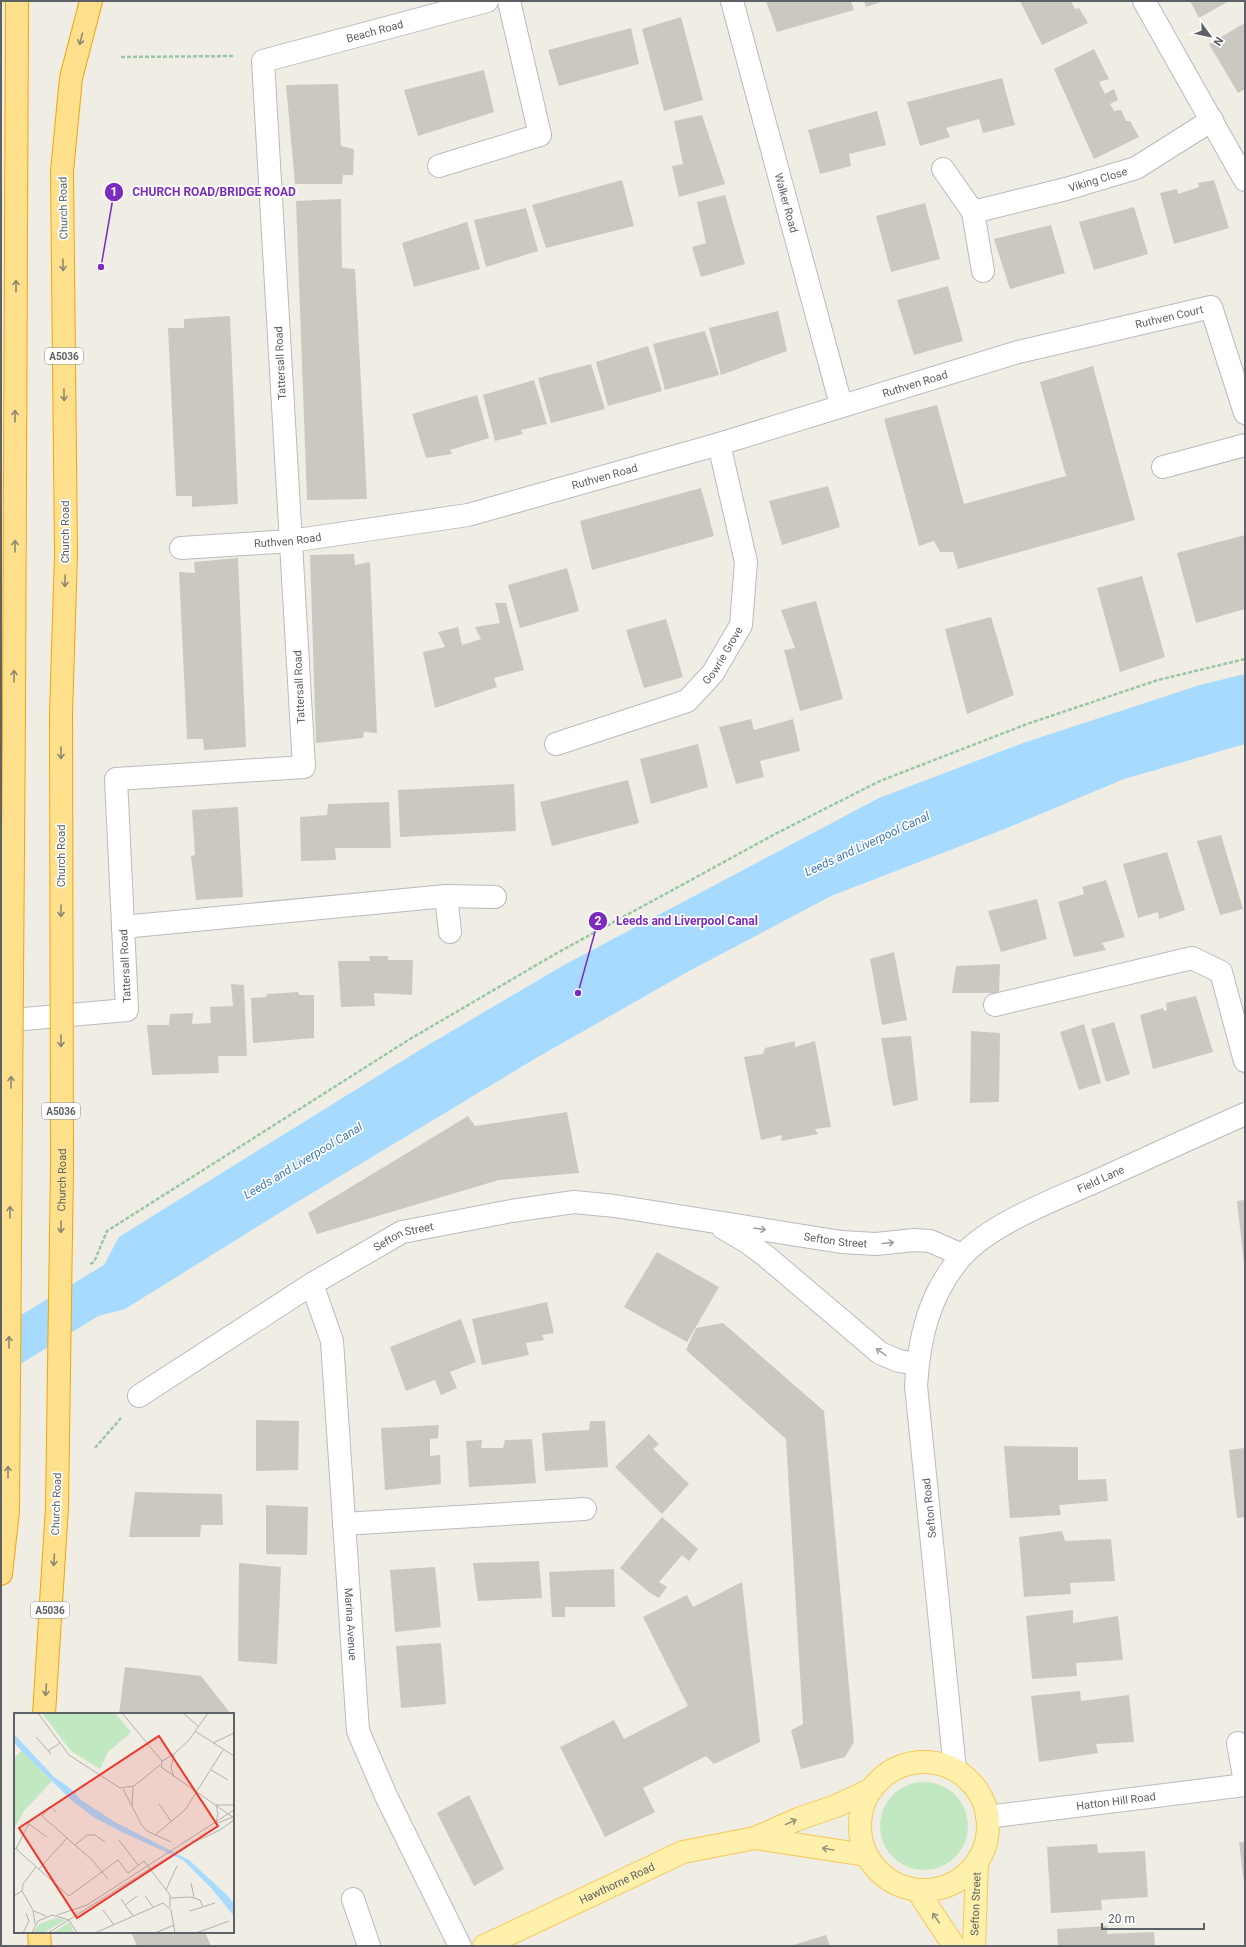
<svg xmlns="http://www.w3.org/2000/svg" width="1246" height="1947" viewBox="0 0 1246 1947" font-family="Roboto,sans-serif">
<rect width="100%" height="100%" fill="#f0ede5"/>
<circle fill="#c2e8c1" cx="924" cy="1826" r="44"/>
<path fill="#a6daff" d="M1245,674V744L1124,779L1002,830L831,896L691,970L536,1058L284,1210L125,1309L98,1316L1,1376V1327L104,1265L119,1237L418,1051L564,965L879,798L1026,742L1200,685Z"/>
<g fill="#cbc8c2">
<path d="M766,1H851L854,10L777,32Z"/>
<path d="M864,1H884L866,7Z"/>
<path d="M1020,1H1071L1075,9L1079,8L1088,23L1042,45Z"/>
<path d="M1190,1H1229L1199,18Z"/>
<path d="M681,17L703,100L664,111L642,29Z"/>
<path d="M1245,23V89L1238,93L1209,44Z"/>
<path d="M631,28L639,64L559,86L548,50Z"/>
<path d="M1094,49L1109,79L1099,82L1105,94L1114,89L1118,100L1110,104L1114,111L1121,110L1126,121H1130L1139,137L1094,159L1054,69Z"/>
<path d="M484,70L494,112L418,136L404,90Z"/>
<path d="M1002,78L1015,125L983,133L979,119L946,128L950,137L920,146L907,102Z"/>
<path d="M338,84L341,146L354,149L353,175H343L342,184H295L286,85Z"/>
<path d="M877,111L886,145L849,154L851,166L820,174L808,130Z"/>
<path d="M702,115L725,184L679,197L672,166L683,164L674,121Z"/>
<path d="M622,180L634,226L546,248L532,205Z"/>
<path d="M1214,180L1229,228L1174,244L1160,193L1177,189L1178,194L1199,187L1198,183Z"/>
<path d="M725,195L745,264L701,277L692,247L706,243L697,202Z"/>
<path d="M341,199L342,268L355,269L367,499L307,500L296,201Z"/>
<path d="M925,203L940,259L891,272L876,216Z"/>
<path d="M1134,207L1148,254L1094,270L1079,222Z"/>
<path d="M526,208L538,251L486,267L474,220Z"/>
<path d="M467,222L480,269L414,287L402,243Z"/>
<path d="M1051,225L1065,273L1010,289L994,239Z"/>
<path d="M948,286L963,341L914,355L897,300Z"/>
<path d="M778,311L787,351L721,375L709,328Z"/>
<path d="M230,316L238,504L192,507V496H176L168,328H184V319Z"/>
<path d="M705,331L719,375L665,390L653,344Z"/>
<path d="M648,346L662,391L608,406L596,362Z"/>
<path d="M591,364L605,409L551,423L538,378Z"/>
<path d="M1093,366L1135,520L958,569L953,552H940L934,541L919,546L884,419L937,405L964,504L1066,476L1040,382Z"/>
<path d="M534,380L547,424L521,430L523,434L495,441L483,395Z"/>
<path d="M477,395L489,438L450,450L452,454L426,458L412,414Z"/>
<path d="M828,486L840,527L782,545L769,501Z"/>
<path d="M701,488L714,536L592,570L580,521Z"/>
<path d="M1245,535V609L1196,623L1177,553Z"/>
<path d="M354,554L355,565L370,562L377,733L364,732L363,738L316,743L310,555Z"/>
<path d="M238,558L246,747L204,750L203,739H187L179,572L195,573L194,562Z"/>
<path d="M567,568L579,611L520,628L508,585Z"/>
<path d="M1142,576L1165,657L1120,672L1097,588Z"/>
<path d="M816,601L843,699L800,711L784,650L795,648L781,610Z"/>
<path d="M495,603H506L524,670L494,678L497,687L435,708L423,652L445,647L438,632L458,627L462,645L481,639L475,627L500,623Z"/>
<path d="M991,617L1014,695L967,714L945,629Z"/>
<path d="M666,619L683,677L644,688L626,630Z"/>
<path d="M751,719L754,730L793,719L800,751L760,761L764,777L736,784L719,727Z"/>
<path d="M698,744L708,787L651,804L640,759Z"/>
<path d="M628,780L639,823L552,846L540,802Z"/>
<path d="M514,784L516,831L400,837L398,790Z"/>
<path d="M389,802L391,848H335L336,860L301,861L300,817L327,815L328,804Z"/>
<path d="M238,807L243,897L196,900L191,856L195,855L192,810Z"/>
<path d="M1221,835L1243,909L1220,915L1197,841Z"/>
<path d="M1167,852L1185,910L1159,919L1158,912L1138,918L1123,864Z"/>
<path d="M1106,880L1125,937L1102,943L1106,950L1074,957L1058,902L1084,894L1082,887Z"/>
<path d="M1037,899L1047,939L1001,952L988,911Z"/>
<path d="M894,952L907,1020L882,1025L870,959Z"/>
<path d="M369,956H388V960H413L412,995L374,993L375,1006L341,1007L338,961H370Z"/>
<path d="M1000,964L999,993H952L956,966Z"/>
<path d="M231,984L244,985L247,1056H218L219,1073L152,1075L147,1025H169L170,1014L193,1013L192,1024L211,1023L210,1007L233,1006Z"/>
<path d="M298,992L299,995H314V1038L253,1043L251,998L266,997L267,994Z"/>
<path d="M1196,996L1213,1052L1153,1069L1140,1015L1163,1008L1164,1011L1167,1010L1166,1003Z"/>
<path d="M1114,1022L1130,1074L1106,1082L1091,1029Z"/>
<path d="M1084,1024L1101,1083L1079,1090L1060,1032Z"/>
<path d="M971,1031L1000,1033L999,1102L970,1103Z"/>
<path d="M911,1036L918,1100L893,1106L881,1038Z"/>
<path d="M795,1041V1047L815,1041L831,1127L815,1129L818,1134L781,1141L782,1135L761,1140L744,1057L763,1054L765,1048Z"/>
<path d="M567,1112L579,1173L499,1180L317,1234L308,1213L468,1116L475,1126Z"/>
<path d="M1245,1200V1263H1244L1237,1201Z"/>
<path d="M657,1252L719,1287L687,1342L624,1307Z"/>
<path d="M547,1302L554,1333L542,1335L544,1340L526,1343L529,1355L482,1365L472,1319Z"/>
<path d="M461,1319L476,1362L450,1372L457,1388L441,1395L435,1380L406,1391L390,1347Z"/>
<path d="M723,1323L824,1411L854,1742L845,1757L801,1769L791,1730L803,1724L786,1439L686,1350L696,1328Z"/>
<path d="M256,1420L299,1421L298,1470L256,1471Z"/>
<path d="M590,1421H605L608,1467L545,1471L542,1433L589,1430Z"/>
<path d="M439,1425L438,1438L430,1439V1456L440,1455L441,1484L385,1490L381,1428Z"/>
<path d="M649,1434L659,1444L653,1449L689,1484L662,1514L615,1467Z"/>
<path d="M532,1439L536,1483L469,1487L466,1441L482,1440L481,1448H503L505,1440Z"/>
<path d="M1004,1446L1078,1447V1480L1106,1479L1108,1501L1059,1505L1061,1515L1010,1518Z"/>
<path d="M1245,1448V1517L1237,1518L1229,1450Z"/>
<path d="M135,1492L222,1494L223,1525H201L200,1537H129Z"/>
<path d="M266,1505L308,1507L307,1555L266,1554Z"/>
<path d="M662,1517L698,1549L689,1561L682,1555L659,1582L667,1587L659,1598L650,1593L620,1568Z"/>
<path d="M1062,1531L1065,1541L1111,1539L1115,1581L1070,1583L1071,1594L1024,1597L1019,1537Z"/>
<path d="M539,1561L542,1598L478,1601L473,1563Z"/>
<path d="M239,1563L281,1567L277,1664L238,1661Z"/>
<path d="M435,1567L441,1627L395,1632L390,1570Z"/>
<path d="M614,1569L615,1607H565V1617H552L549,1572Z"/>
<path d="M742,1582L760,1742L714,1764L706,1756L643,1788L655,1812L605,1837L560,1747L614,1720L624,1739L688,1706L643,1617L687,1595L693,1607Z"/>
<path d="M1073,1610V1623L1118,1616L1123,1660L1076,1663L1077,1676L1032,1679L1026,1616Z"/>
<path d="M441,1643L446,1704L401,1708L396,1646Z"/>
<path d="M125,1667L201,1676L231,1714H119Z"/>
<path d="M1080,1691L1081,1701L1129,1695L1134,1742L1096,1744L1098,1753L1039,1762L1031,1696Z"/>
<path d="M469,1795L504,1869L474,1886L437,1813Z"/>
<path d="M1239,1842H1245V1883H1244Z"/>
<path d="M1097,1844L1098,1853L1145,1851L1148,1897L1101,1900L1102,1910L1051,1913L1047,1847Z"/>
<path d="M1107,1926V1934L1154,1932L1155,1946H1058L1057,1929Z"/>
<path d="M131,1932H205L211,1946H137Z"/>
<path d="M826,1935L830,1946H790Z"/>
</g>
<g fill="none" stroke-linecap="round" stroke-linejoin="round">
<g stroke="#b8bbbf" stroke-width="24">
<g id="minor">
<path id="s1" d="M732,1L841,405"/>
<path d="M1144,1L1245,180"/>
<path d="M439,166L540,135L509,1"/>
<path d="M943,169L973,212L983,271"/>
<path id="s2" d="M973,212L1066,189L1136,168L1212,120"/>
<path d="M1163,467L1245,445"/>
<path id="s3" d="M181,548L291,541L468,515L719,444L1018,352L1211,307L1245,413"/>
<path id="s4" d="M556,744L687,701L713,673L741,625L746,562L719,444"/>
<path d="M446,896L450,932"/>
<path d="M123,927L446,896L495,897"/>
<path d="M995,1005L1192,958L1221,972L1245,1061"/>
<path id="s5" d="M1,1021L127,1010L116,779L304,767L263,61L487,1"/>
<path d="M723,1228L747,1242L767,1257L880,1353L899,1361L917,1364"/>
<path id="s6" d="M312,1284L332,1341L358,1731L387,1798L460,1946"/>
<path id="s7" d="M139,1396L312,1284L402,1232L511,1211L574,1202L615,1206L841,1242L876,1244L914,1240L930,1241L962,1255"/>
<path d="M344,1524L585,1509"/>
<path d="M1238,1743L1245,1782"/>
<path id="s8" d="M955,1770L916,1386C919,1338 929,1294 961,1257C989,1225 1051,1201 1090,1184C1142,1160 1193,1137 1245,1114"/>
<path id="s9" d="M987,1817L1245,1785"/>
<path d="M353,1899L369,1946"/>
</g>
</g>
<g stroke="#f7c857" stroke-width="24">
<g id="major">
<circle cx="924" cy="1826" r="64"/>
<path d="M755,1838L866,1855"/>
<path d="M917,1890L954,1946"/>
<path id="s10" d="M484,1946L683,1852L755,1838L798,1819L836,1806L872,1789"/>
<path id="s11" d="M974,1946L977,1862"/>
</g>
</g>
<g stroke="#f5a500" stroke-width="24">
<g id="highway">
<path d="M61,714L66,554L62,171L71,78L91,1"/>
<path d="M14,715L17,1"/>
<path d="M1,1574L8,1511"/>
<path d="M44,1714L57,1507"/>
<path d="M39,1932L40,1946"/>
</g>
</g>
<g stroke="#99c7a5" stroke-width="2.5" stroke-dasharray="4 2" stroke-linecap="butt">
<path d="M121,57L234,56"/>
<path d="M90,1264L94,1262L107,1231L410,1039L557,953L777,833L880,781L1027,724L1158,680L1245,659"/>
<path d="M95,1448L121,1418"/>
</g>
<use href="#minor" stroke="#fff" stroke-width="22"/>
<use href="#major" stroke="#fff0ab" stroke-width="22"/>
<use href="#highway" stroke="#ffe08d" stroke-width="22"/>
<g stroke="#f5a500" stroke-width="24" stroke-linecap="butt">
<g id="highway-bridge">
<path id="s12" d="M57,1507L62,1166L61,714"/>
<path d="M8,1511L14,715"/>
</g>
</g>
<use href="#highway-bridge" stroke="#ffe08d" stroke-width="22"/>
</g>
<defs><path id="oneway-shaft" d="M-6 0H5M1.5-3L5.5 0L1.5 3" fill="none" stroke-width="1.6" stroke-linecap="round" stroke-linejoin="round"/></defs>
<g stroke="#8e8772">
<use href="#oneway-shaft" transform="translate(81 39) rotate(104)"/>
<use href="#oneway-shaft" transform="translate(63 265) rotate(89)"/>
<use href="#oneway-shaft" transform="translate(16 286) rotate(-90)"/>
<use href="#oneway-shaft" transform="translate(64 395) rotate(89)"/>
<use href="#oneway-shaft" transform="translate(15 416) rotate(-90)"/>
<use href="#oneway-shaft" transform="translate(15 546) rotate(-90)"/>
<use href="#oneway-shaft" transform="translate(65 581) rotate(92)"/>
<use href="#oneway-shaft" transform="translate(14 676) rotate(-90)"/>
<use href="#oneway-shaft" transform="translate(61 753) rotate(90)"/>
<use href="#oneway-shaft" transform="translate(61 911) rotate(90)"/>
<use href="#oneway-shaft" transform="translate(61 1041) rotate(90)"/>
<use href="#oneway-shaft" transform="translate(11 1082) rotate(-90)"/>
<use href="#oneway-shaft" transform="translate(10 1212) rotate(-90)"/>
<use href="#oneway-shaft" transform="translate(61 1227) rotate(91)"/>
<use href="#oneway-shaft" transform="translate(9 1342) rotate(-90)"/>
<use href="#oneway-shaft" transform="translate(8 1472) rotate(-90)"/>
<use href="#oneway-shaft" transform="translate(54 1560) rotate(94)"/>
<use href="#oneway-shaft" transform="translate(46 1690) rotate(94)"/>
</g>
<g stroke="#9ea0a3">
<use href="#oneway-shaft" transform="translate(760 1229) rotate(9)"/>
<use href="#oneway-shaft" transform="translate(888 1243) rotate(-5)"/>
<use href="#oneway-shaft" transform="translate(881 1352) rotate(-145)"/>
</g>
<g stroke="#96937e">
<use href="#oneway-shaft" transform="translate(791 1822) rotate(-25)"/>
<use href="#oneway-shaft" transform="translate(828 1849) rotate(-171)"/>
<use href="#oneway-shaft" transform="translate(936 1918) rotate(-124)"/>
</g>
<g text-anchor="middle" stroke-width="3.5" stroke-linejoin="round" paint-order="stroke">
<g fill="#fff" stroke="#8e9094" stroke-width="1">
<rect x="45" y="348" width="38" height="16" rx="3"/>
<rect x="42" y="1103" width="38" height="16" rx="3"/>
<rect x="31" y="1602" width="38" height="16" rx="3"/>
</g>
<g font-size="10" font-weight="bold" fill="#5d6166">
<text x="64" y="360">A5036</text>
<text x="61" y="1115">A5036</text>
<text x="50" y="1614">A5036</text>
</g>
<g font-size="11" fill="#5d6166" stroke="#fff">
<text dy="4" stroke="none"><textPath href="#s5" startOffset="1369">Beach Road</textPath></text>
<text dy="4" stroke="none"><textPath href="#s2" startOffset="129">Viking Close</textPath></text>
<text dy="4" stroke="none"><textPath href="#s1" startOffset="209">Walker Road</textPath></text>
<text transform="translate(63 208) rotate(-91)" y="4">Church Road</text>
<text dy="4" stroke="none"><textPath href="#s3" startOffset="1018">Ruthven Court</textPath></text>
<text transform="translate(280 363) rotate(-93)" y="4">Tattersall Road</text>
<text dy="4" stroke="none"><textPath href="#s3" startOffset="755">Ruthven Road</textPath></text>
<text dy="4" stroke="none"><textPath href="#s3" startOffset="431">Ruthven Road</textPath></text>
<text transform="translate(65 532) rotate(-90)" y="4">Church Road</text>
<text dy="4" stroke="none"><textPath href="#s3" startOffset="107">Ruthven Road</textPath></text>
<text dy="4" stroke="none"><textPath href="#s4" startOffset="196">Gowrie Grove</textPath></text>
<text transform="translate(299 687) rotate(-93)" y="4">Tattersall Road</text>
<text transform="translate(61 856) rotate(-90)" y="4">Church Road</text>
<text transform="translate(125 966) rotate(-93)" y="4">Tattersall Road</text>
<text dy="4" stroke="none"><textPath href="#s8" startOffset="686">Field Lane</textPath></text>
<text dy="4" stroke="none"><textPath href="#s12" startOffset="327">Church Road</textPath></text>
<text dy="4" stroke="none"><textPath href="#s7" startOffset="310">Sefton Street</textPath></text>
<text dy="4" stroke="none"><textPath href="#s7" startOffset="749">Sefton Street</textPath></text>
<text transform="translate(56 1504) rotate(-88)" y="4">Church Road</text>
<text transform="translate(929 1508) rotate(-96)" y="4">Sefton Road</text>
<text dy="4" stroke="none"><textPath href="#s6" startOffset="344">Marina Avenue</textPath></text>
<text dy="4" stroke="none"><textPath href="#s9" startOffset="130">Hatton Hill Road</textPath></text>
<text dy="4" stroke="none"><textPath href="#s10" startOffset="147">Hawthorne Road</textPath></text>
<text dy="4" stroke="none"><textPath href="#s11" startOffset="42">Sefton Street</textPath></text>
</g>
<g font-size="12" font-style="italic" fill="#3e7ab6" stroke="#fff">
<text transform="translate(867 844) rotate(-25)" y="4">Leeds and Liverpool Canal</text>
<text transform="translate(303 1161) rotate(-31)" y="4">Leeds and Liverpool Canal</text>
</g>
</g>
<g transform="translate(14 1713)">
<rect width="220" height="220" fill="#f0ede5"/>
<path d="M28,0H101L117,19L94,39L86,56L57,38ZM8,37L38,68L10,98L0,116V46ZM41,205L52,207L29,220H19L25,211ZM56,209L60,220H38Z" fill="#c2e8c1"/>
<path d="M0,21L40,64L56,75L67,87L101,109L175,147L214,183L220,191V203L198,176L169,147L106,118L79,104L56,86L0,30Z" fill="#a6daff"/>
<path fill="none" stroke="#b1b1ae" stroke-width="1" d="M24,0L55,42L106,75L120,73L146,52M108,0L148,48M169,0L184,13M194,0L175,27L160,41L148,48L147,54L220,105M181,18L220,43M22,24L37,41M199,30L220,20M34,38L46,30M160,41L157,55L160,64M197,57L214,67M109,76L127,111L133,118L157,129M145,91L157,108M202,92H220M118,93L119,74M42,99L36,93L28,103L78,147L94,166M202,109L204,101L202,92M15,111L33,124M201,111L219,104M141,122L171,97L209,37M105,127L124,152M61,132L73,122H81L91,129M0,134L55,183L104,147L114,160L130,148L156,182V194M2,136L16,108M25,156L53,125M177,170L180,184M152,177L163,153M8,178L19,197L21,211M0,183L8,178L9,171L22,154M131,183L139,194M156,185L177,184L186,187L189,194M107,186L119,203M111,192L123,183M89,197L100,212M20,198L32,203M176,198L201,190M43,202L73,192L220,97M9,220L15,208L12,200M18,220L24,208L38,202L55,207L63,220M34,220L172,133L206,117L220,107M81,220L149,190L157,197L161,220M141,220L160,212M182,220L215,208"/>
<path fill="#f0372b" fill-opacity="0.15" stroke="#f0372b" stroke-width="2" d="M145,23L204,113L63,205L5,115Z"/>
<rect width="220" height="220" fill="none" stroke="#5d6166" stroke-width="2"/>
</g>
<path fill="none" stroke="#7b2cbf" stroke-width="1.5" d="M101 267L114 192M578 993L598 921"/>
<g fill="#7b2cbf" stroke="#fff" stroke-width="1.5">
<circle cx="101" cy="267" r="4"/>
<circle cx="578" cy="993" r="4"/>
<circle cx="114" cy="192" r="10"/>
<circle cx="598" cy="921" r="10"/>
</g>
<g font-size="12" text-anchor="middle" font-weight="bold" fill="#fff">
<text x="114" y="196">1</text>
<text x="598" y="925">2</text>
</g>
<g font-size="12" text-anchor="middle" font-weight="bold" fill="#7b2cbf" stroke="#fff" stroke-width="3.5" stroke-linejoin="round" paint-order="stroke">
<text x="214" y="196">CHURCH ROAD/BRIDGE ROAD</text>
<text x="687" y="925">Leeds and Liverpool Canal</text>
</g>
<rect width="1246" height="1947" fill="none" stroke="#5d6166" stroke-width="4"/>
<g transform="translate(1210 36) rotate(123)" stroke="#ffffff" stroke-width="3" paint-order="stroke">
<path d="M0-3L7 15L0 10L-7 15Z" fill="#5d6166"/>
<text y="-6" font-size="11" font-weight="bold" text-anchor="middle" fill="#5d6166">N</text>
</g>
<path d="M1102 1923v6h102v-6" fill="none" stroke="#5d6166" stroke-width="2"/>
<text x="1108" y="1923" font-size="12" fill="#5d6166" stroke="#ffffff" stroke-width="3" paint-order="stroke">20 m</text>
</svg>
